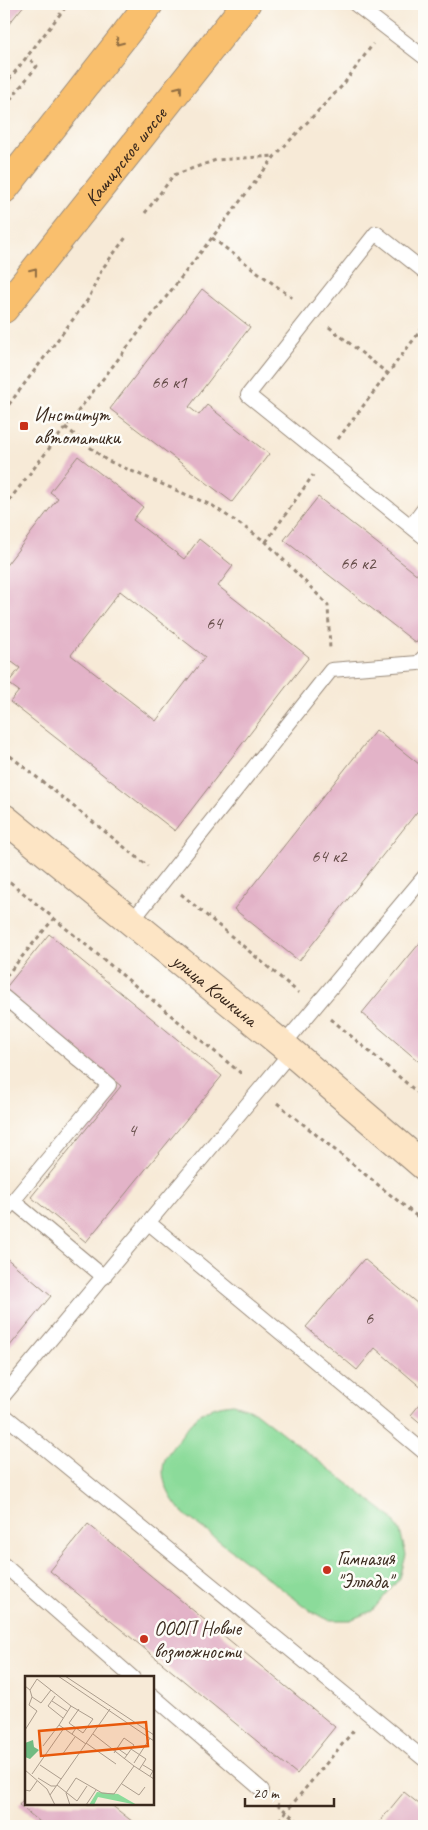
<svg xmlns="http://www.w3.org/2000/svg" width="428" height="1830" viewBox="0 0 428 1830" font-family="Caveat,sans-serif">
<rect width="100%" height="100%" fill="#fdfcf7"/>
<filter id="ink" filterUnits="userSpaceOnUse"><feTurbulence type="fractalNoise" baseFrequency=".02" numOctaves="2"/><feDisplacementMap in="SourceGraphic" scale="10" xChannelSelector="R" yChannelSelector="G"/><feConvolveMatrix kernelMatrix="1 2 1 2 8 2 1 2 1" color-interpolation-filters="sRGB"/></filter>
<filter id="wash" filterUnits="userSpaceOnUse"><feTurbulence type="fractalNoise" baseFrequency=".0096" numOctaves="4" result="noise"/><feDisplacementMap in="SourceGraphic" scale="20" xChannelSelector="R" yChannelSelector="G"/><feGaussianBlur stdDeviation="1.12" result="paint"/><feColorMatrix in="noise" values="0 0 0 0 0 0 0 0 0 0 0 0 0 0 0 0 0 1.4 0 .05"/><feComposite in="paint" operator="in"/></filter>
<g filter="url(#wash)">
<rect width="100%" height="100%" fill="#f7ead7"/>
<path fill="#8bdb9a" stroke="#63825c" d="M233,1404L254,1411L391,1517L400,1531L406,1555L400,1578L372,1611L350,1620H329L312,1612L184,1514C170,1500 156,1475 167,1455C171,1449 176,1443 181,1436C197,1414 204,1407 233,1404Z"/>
<g id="blocks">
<g fill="#e3b3c8" fill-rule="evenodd">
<path d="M4,4H25L4,30Z"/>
<path d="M202,289L250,327L189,407L199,415L207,405L269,454L232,502L110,409Z"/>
<path d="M78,456L143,507L133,520L184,559L199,539L233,566L218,586L309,657L175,831L10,702L19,691L8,683L20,668L4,656V568L58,498L50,492ZM120,591L205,657L156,721L71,655Z"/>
<path d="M318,497L424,580V632L416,643L284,540Z"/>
<path d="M376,730L424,768V803L299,961L234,909Z"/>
<path d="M49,934L222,1076L86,1242L31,1197L121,1086L4,990Z"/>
<path d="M424,938V1066L362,1013Z"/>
<path d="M4,1256L51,1296L4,1353Z"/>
<path d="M364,1259L424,1309V1390L375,1348L357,1370L306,1327Z"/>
<path d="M424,1399V1426L411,1415Z"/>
<path d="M88,1524L335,1727L297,1774L50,1571Z"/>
<path d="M404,1792L424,1808V1826H376Z"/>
<path d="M26,1796V1804H110L138,1826H45L19,1805Z"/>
</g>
</g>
</g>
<g filter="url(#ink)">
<use href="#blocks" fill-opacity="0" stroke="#998a7a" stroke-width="1"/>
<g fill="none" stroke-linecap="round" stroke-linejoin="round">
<g stroke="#998a7a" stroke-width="16">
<g id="service">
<path d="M355,4L424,57"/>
<path d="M424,271L376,233L248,395L424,537"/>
<path d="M411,526L424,509"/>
<path d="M132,921L331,670L418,663L424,657"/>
<path d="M4,997L109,1085L13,1201"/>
<path d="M283,1045L424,877"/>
<path d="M4,1212L13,1201L104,1277"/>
<path d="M149,1223L424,1452"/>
<path d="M4,1395L291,1052"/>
<path d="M4,1415L424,1759"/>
<path d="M4,1565L133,1678"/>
<path d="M152,1695L262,1790"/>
</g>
</g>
<g stroke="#998a7a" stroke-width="30">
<g id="secondary">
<path id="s1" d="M4,818L283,1045L424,1166"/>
</g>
</g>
<g stroke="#998a7a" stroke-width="30">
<g id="primary">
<path d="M4,189L149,4"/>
<path id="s2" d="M4,309L246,4"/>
</g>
</g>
<g stroke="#998a7a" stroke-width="3" stroke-dasharray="4 4" stroke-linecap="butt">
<path d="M399,9L403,4"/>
<path d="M4,86L68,4"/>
<path d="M5,106L37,66L27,57"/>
<path d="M145,213L174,175L216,160L274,156"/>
<path d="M212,238L295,300"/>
<path d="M329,327L387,373"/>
<path d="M4,411L89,298L102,269L127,236"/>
<path d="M65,427L106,460L213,506L266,542L328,605L330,650"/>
<path d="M338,439L424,326"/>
<path d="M4,507L275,156L343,85L373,44"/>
<path d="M266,542L313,475"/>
<path d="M4,751L148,866"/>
<path d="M4,877L243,1075"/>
<path d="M181,894L299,993"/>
<path d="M6,976L55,917"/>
<path d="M331,1019L424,1098"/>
<path d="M277,1103L424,1222"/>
<path d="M277,1804L303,1826"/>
<path d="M274,1826L355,1729"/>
</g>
<use href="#service" stroke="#fff" stroke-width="14"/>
<use href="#secondary" stroke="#fde5c5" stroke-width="28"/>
<use href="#primary" stroke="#f9bf6d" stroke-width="28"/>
</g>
<defs><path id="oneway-chevron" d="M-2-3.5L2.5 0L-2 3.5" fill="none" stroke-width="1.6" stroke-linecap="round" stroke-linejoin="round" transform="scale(1.25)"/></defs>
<g stroke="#906d42">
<use href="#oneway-chevron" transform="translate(119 42) rotate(128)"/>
<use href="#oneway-chevron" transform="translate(179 89) rotate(-52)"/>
<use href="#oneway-chevron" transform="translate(34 271) rotate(-52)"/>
</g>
</g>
<g fill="#c8321e" stroke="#fdfcf7" stroke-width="2">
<rect x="19" y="421" width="10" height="10" rx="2.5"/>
<circle cx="327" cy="1570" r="5"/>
<circle cx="144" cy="1639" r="5"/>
</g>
<g text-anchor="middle" stroke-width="5" stroke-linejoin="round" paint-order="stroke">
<g font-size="18" fill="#654c48">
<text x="169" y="388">66 к1</text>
<text x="358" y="569">66 к2</text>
<text x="214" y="629">64</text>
<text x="329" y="862">64 к2</text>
<text x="132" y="1136">4</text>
<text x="369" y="1324">6</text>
</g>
<g font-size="20" fill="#3b2a1e" stroke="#fdfcf7">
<text dy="7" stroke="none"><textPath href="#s2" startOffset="195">Каширское шоссе</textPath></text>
<text dy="7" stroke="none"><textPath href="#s1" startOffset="272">улица Кошкина</textPath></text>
</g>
<g font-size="20" fill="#3b2a1e" stroke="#fdfcf7" text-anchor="start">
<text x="34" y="421">Институт<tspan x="34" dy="23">автоматики</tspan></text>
<text x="337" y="1565">Гимназия<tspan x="337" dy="23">"Эллада"</tspan></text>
<text x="154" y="1635">ОООП Новые<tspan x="154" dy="23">возможности</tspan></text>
</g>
</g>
<g transform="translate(25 1676)">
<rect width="129" height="129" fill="#f7ead7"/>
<path d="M72,116L93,118L112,129L73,121L69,129H64Z" fill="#8bdb9a"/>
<path d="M8,64L9,71L14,74L5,83L0,81V67Z" fill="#70bb82"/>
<path fill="none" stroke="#ac9d8d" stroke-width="1" d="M33,0L129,65M40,0L129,59M0,10L5,14L12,3L46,30L34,49L61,68M5,14L7,21L16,27L26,14M30,20L23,30L38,42M27,25L42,35M46,30L68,43L58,57L51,52M0,54L12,35L4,29L7,21M47,58L51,52L44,47L54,33M61,67L91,88M18,70L34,49M92,72L102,79L99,83M106,73L121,83L114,94M89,77L99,62L109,69L102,79M37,79L50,61M109,87L125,62M15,89L36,103M118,89L128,95L125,100M109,90L129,103M0,94L22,113L30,129M7,98L39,52M13,102L26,110H31M97,108L114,119L120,111M32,109L52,125L62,110M0,114L5,115L12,105M25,119L85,33M45,129L41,117L51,102L77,117L89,118L109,90L68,58M61,129L71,114"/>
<path fill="#e8590c" fill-opacity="0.15" stroke="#e8590c" stroke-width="2.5" d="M121,46L123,70L16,80L14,55Z"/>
<rect width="129" height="129" fill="none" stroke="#3b2a1e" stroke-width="2.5"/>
</g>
<rect width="428" height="1830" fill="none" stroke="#fdfcf7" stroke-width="20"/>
<path d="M245 1798v8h89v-8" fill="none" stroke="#3b2a1e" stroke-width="2.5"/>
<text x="253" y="1798" font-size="15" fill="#3b2a1e" stroke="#fdfcf7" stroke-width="4" paint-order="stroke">20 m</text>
</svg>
